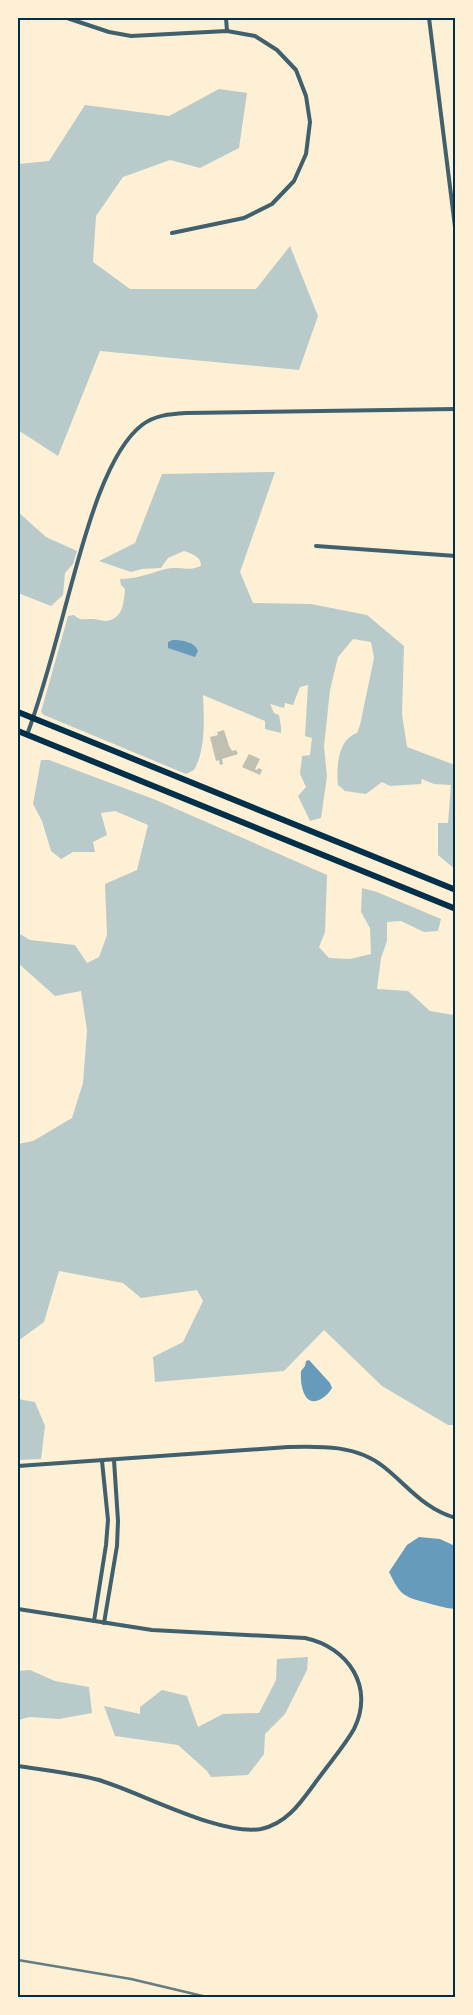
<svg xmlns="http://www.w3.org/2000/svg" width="473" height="2015" viewBox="0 0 473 2015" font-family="'Work Sans',sans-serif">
<rect width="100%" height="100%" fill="#fdf0d5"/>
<g fill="#b9caca">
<path d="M219,89L247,93L239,148L200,168L170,160L123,177L96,216L93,262L130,289H256L290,246L318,316L299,370L100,351L58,456L18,430V164L49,161L85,105L169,116Z"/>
<path d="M275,472L240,572L253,603L311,604L367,615L404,646L402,714L407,747L455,765V869L438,855V823H448L451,785L434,784L422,779L421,784L390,786L382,782L366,794L345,791L338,785C336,768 338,739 357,733L360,725L374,658L371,642L353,639L338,657L330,690L324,747L327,776L321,818L310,821L298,796L306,787L300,774L302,756L310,755L312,738L305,736L308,685L300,687L293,705L285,703L284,708L270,704L274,713L279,715L281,727V733L265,729V721L203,695C204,719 206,749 194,770L186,774L44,715L41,712L68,616L74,615C80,621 84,619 92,619C96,619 100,620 104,621C122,621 124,604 125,589L121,585L120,579C137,579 150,573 166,569C180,566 187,572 201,566C201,556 192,554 184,551L168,558L161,568L142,569L131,572L99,561L135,543L162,474Z"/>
<path d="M18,512L46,537L77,551L73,564L65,573L63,595L51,606L18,593Z"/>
<path d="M41,760H49L156,800L327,875L325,932L319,947L329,958L350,959L371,954L370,928L361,912L362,888L377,892L441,919L438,931L424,932L401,921L387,922V941L381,958L377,989L408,991L430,1011L454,1015L453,986L455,985V1425H448L382,1386L324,1330L284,1371L155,1382L153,1357L183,1342L203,1301L197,1290L141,1298L123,1283L59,1271L44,1322L18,1341V1144L33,1141L72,1118L83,1083L87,1030L81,991L55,996L18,963V933L30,940L75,945L87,963L99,957L107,935L105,884L137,870L148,825L115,811L101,813L107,835L93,842L95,852H73L61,859L51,851L42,821L33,804Z"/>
<path d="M18,1399L35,1402L45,1426L41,1459L18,1460Z"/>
<path d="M308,1657L307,1670L285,1714L265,1734L264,1754L248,1775L211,1777L207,1771L178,1745L115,1736L104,1706L140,1714V1707L162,1690L187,1696L198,1727L223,1714L259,1713L276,1680L277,1659Z"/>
<path d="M30,1670L55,1681L89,1687L92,1713L59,1719L30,1717L18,1720V1671Z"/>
</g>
<g fill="#669bbc">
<path d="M173,640C182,640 195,642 198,651L195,657L168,648V642Z"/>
<path d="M309,1360L330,1383L332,1388C329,1393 326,1396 321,1399C303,1409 300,1382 301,1371L305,1366L306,1361Z"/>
<path d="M419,1537L440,1539L455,1546V1609C444,1608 435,1605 424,1602C402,1597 399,1592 389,1572L407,1545Z"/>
</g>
<g fill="#bec0b2">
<path d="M18,623L20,629L18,638Z"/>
<path d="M224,730L229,746L232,751L236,750L238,754L222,759L223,764L220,765L219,760L216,761L210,737L218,735L217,732Z"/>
<path d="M249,754L260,759L255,769L257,770L259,768L262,770L260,775L242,767Z"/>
</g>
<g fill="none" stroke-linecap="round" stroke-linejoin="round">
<g stroke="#3f606c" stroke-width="4">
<path d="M18,18H67L109,32L131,36L227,31L255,36L277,50L296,70L306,96L310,122L306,154L294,181L272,204L244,218L172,233"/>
<path d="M226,18L227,31"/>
<path d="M429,18L456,235"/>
<path d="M316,546L456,556"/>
<path d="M27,735C44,689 56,641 69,593C82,547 104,454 142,425C155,415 170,414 186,413L456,409"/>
<path d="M18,1466L288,1447C321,1446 357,1445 384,1467C408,1486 425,1510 456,1518"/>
<path d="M18,1609L152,1630L305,1638C348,1647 375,1687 354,1729C345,1745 332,1760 321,1775C304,1797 290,1823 261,1829C220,1836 142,1793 99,1780C73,1773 45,1770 18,1766"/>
<path d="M94,1621L106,1545L108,1520L102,1461"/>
<path d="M104,1623L117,1546L118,1521L114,1460"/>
</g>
<g stroke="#003049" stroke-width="6">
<path d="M18,712L456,890"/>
<path d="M18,731L456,909"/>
</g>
<path stroke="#657d81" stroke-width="2.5" d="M18,1960L131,1979L211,1998"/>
</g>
<rect width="473" height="2015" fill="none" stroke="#fdf0d5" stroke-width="38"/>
<rect x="19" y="19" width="435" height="1977" fill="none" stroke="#003049" stroke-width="2"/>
</svg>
